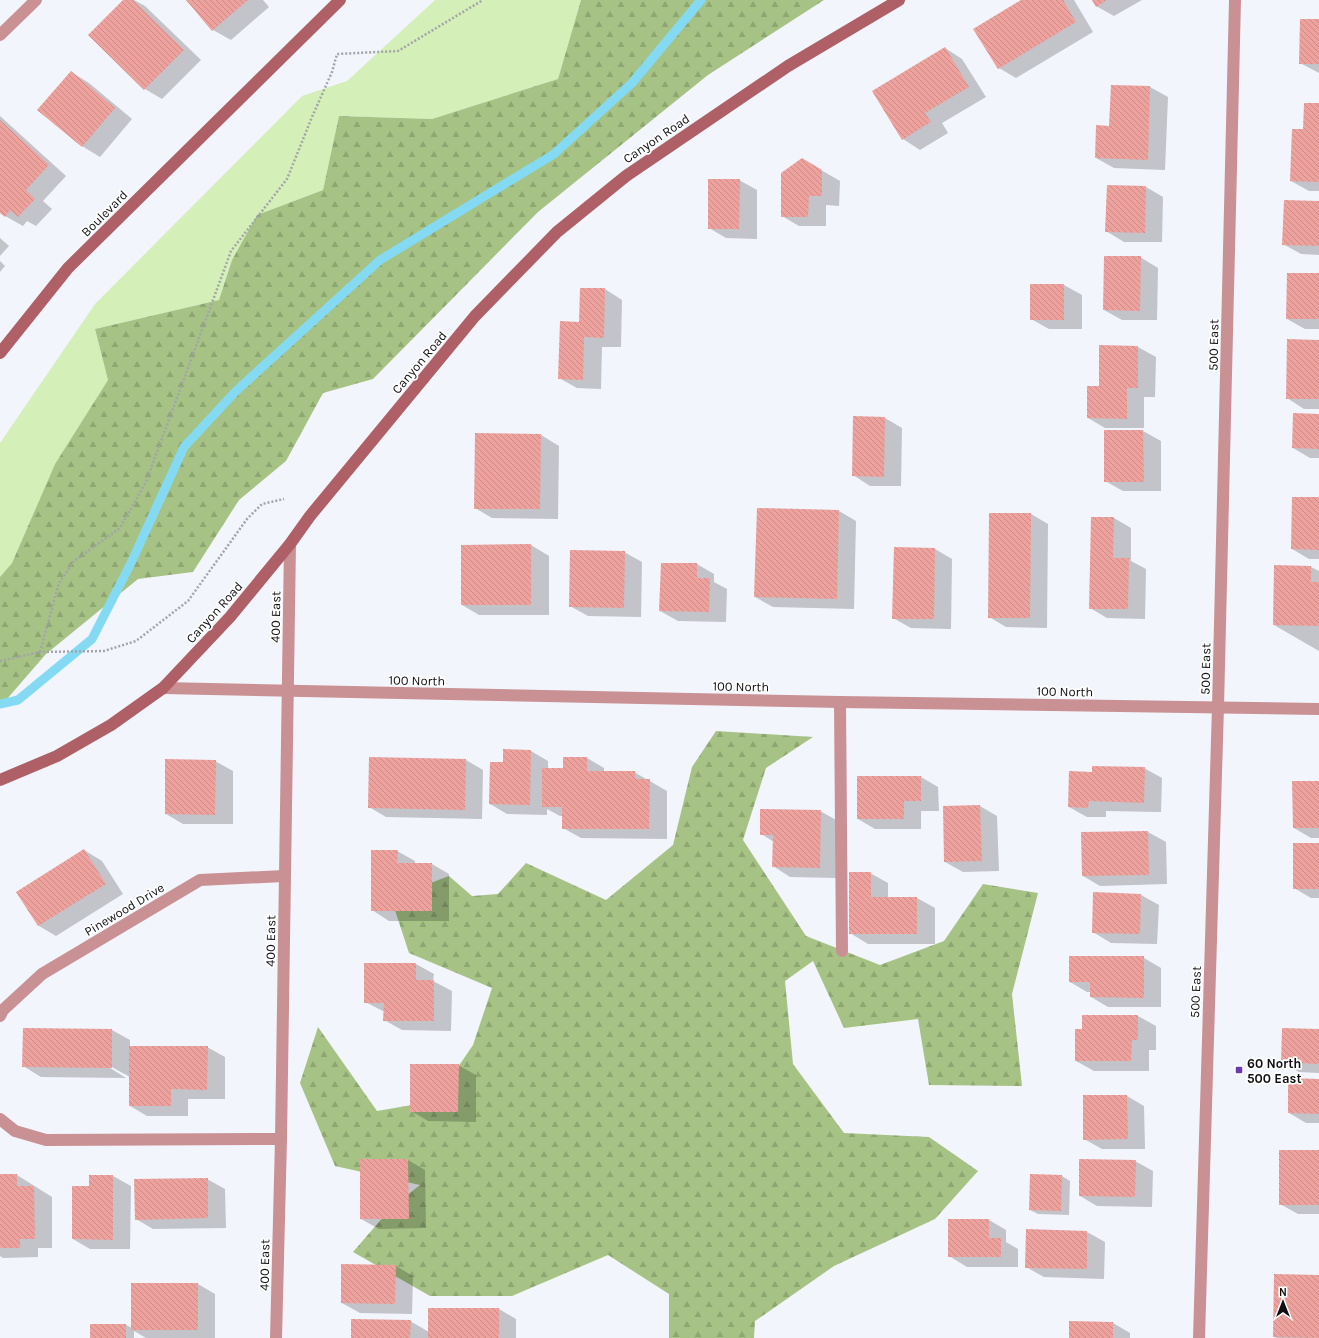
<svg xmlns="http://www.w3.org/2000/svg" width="1319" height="1338" viewBox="0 0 1319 1338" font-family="Karla,sans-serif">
<defs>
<pattern id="forest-firs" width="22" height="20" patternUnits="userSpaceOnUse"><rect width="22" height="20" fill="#a6c385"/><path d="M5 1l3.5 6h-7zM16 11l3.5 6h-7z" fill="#8ea672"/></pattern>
<pattern id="building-back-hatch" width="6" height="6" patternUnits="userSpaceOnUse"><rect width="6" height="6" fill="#eda29e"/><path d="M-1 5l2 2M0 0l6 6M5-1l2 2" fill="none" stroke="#ca8a87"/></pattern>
</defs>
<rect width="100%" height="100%" fill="#f3f5fd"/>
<path fill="#d5efb8" d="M435,0H581L558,79L432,119L339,116L323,190L257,215L232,260L219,300L95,329L108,380L55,464L12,563L0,577V443L95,304L302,96L347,81Z"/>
<g fill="url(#forest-firs)">
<path d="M581,0H824L708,75L538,212L373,379L323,393L286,461L239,500L193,572L138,579L46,654L0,707V577L12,563L55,464L108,380L95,329L219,300L232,260L257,215L323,190L339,116L432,119L558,79Z"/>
<path d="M716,731L813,737L766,768L743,840L806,936L880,965L944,941L983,884L1038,893L1012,994L1022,1086L929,1085L918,1019L844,1028L813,961L785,981L793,1064L844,1133L929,1137L978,1171L935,1219L834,1266L755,1321L754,1338H669V1294L608,1255L512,1296H430L353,1252L391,1208L420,1185L335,1166L300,1083L318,1027L377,1111L435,1101L473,1045L492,988L409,953L391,898L449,876L472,896L498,894L526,863L606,900L673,845L692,767Z"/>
</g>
<g fill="#0003">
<path d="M124,0H134L145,6L201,60L162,99L145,89Z"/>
<path d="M187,0H263L269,7L231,40L213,30Z"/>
<path d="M1023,0H1074L1093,32L1016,78L999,68Z"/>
<path d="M1093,0H1142L1114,16L1096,6Z"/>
<path d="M1319,20V73L1300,63Z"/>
<path d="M945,48L962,59L986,97L942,123L948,133L920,150L903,139Z"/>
<path d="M71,72L89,83L132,119L100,157L82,146Z"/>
<path d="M1112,86L1150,87L1168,97L1165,170L1114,168L1096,158L1110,127Z"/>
<path d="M1319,104V191H1309L1291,181Z"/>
<path d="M0,116L66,176L43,201L52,209L36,226L27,221L23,226L5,216L0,211Z"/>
<path d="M802,159L840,181L839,206L826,205V226H799L782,216Z"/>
<path d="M739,180L757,190V239L726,238L709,228Z"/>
<path d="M1146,187L1163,197L1162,242H1124L1106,231Z"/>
<path d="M1319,202V255L1301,254L1283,244Z"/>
<path d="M0,238L9,246L0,256Z"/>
<path d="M1140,257L1158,268L1157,320H1122L1104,310Z"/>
<path d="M0,261L5,266L0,272Z"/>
<path d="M1319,274V329H1305L1287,319Z"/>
<path d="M1031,285H1064L1082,295V329H1049L1031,319Z"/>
<path d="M605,289L622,300L621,347H602L601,389L577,388L559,378L580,323Z"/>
<path d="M1319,341V409H1304L1287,398Z"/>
<path d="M1138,347L1156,357L1155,397H1144V428H1105L1088,418L1100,387Z"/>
<path d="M1319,415V463V458H1310L1293,448Z"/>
<path d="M885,418L902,428L901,486H870L853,475Z"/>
<path d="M1143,431L1161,441V491H1123L1105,481Z"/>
<path d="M476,434L541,435L559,446L558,519L492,518L475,508Z"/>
<path d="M1319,498V559H1309L1292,549Z"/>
<path d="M839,511L856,521L854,609L773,607L755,597Z"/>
<path d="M1031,514L1048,524L1047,628L1006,627L989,617Z"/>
<path d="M1114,518L1131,528V561L1146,569L1145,619L1107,618L1090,608Z"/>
<path d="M531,545L549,556V615H479L462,605V546Z"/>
<path d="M935,549L952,559L951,629L911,628L893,618Z"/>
<path d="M624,552L642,562L641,617L588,616L570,606Z"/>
<path d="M697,564L714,574V582L727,589L726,622L678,621L660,611Z"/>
<path d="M1311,567L1319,571V651L1274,625Z"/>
<path d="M531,751L548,761V769H564L587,758L604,768V772H634L667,791V839L581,838L563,828V816H560L547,809V815L507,814L490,804L504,763Z"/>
<path d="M466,760L483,770L482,819L386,817L369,807Z"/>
<path d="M215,761L233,771V824H183L166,814Z"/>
<path d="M1144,768L1162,778L1161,812L1106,811V817H1087L1069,807L1093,773Z"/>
<path d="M921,777L938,787L939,811H921V829H875L858,819Z"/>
<path d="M1319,782V838H1311L1294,828Z"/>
<path d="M980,806L997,816L999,871L963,872L945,862Z"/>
<path d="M820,811L838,821L837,878L790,877L773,866L774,842L761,834Z"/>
<path d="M1148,832L1166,842L1167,884L1100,886L1083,876L1082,833Z"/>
<path d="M1319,844V898H1311L1294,888Z"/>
<path d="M84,850L102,861L123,894L56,936L39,926L18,892Z"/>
<path d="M397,851L415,861V864H432L449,874V921H389L372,910Z"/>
<path d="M870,873L888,883V898H917L935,908V944H868L850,933Z"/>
<path d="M1094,893L1141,895L1159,905L1157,944L1111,943L1093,932Z"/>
<path d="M1144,958L1161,968V1007H1108L1091,997V992H1087L1070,982Z"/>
<path d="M365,964H416L434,974L433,981L452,991L451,1031L402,1030L384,1020L385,1012L365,1002Z"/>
<path d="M1138,1016L1156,1026V1050H1149V1071H1094L1076,1061L1083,1030Z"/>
<path d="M24,1029L112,1030L130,1040V1046L207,1047L225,1057V1099H188V1116H147L130,1106V1077L108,1065L107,1066L126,1078L41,1077L23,1066Z"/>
<path d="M1319,1030V1073L1299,1072L1282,1062Z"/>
<path d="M458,1065L476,1075V1122L428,1121L411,1111Z"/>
<path d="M1319,1080V1123H1306L1289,1113Z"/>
<path d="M1127,1096L1144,1106L1145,1149H1102L1084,1139Z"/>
<path d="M1319,1151V1214H1298L1280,1204Z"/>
<path d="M408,1160L425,1170L426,1228L379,1229L361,1219Z"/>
<path d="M1135,1161L1153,1171L1152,1207L1097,1206L1080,1196Z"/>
<path d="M0,1175H17L52,1197V1248H38V1257L3,1258L0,1256Z"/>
<path d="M1031,1175L1062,1176L1070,1181L1069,1215L1038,1214L1030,1210Z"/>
<path d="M90,1176H113L131,1186L130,1249H90L73,1239L90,1187Z"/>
<path d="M207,1179L225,1189L226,1228L153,1229L136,1219Z"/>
<path d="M989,1220L1006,1230V1242L1018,1249V1267H967L949,1256Z"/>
<path d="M1027,1230L1087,1232L1105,1242L1104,1279L1044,1277L1026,1267Z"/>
<path d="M396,1266L413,1276L412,1314L360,1313L342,1303Z"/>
<path d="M1319,1276V1338H1277L1274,1336Z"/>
<path d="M198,1284L215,1294V1338H146L134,1331V1338H91L126,1325L132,1328Z"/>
<path d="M499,1309L516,1319V1338H352L410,1321L429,1332Z"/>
<path d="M1113,1323L1130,1333V1338H1070Z"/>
</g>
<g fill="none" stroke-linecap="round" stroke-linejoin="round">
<path stroke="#84daf3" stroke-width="9" d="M0,704L18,700L92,639L131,563L184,447L236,391L380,260L554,154L632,83L701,0"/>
</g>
<g fill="url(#building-back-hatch)">
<path d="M123,0H133L184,50L144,90L88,35Z"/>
<path d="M186,0H248L212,31Z"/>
<path d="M1021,0H1063L1076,22L998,69L973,29Z"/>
<path d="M1092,0H1107L1096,7Z"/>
<path d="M1300,19H1319V64H1299Z"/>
<path d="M945,47L969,87L925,113L931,122L902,140L872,91Z"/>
<path d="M71,71L115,108L82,147L37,110Z"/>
<path d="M1111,85L1150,86L1148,160L1095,158L1096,125L1109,126Z"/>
<path d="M1304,103H1319V182L1290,181L1292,129H1303Z"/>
<path d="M0,120L49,165L26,190L35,199L18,217L10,210L5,217L0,213Z"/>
<path d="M802,158L822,170V196H809L808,217H781V173Z"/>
<path d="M708,179H740L739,229H708Z"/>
<path d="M1107,185L1146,186L1145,233L1105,232Z"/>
<path d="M1284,200L1319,201V246L1282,245Z"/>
<path d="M1104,256H1141L1140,311L1103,310Z"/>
<path d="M1287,273H1319V319H1286Z"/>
<rect x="1030" y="284" width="34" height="36"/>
<path d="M580,288H605L604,338L584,337L583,380L558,379L560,321L579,322Z"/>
<path d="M1287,339L1319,340V399H1286Z"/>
<path d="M1099,345L1138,346V388H1127V419L1087,418V386H1099Z"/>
<path d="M1293,413L1319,414V449L1292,448Z"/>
<path d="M853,416L885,417L884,477L852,476Z"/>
<path d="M1104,430H1143L1144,482H1104Z"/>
<path d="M475,433L541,434L540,509H474Z"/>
<path d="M1292,497H1319V550L1291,549Z"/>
<path d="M757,508L839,510L837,599L754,597Z"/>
<path d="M989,513H1031L1030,618H988Z"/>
<path d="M1091,517H1114L1113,558H1129L1128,609H1089Z"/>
<path d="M531,544V605H461V545Z"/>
<path d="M894,547L935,548L934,619H892Z"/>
<path d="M570,550L625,551L624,608L569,607Z"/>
<path d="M661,563H697V578H710L709,612L659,611Z"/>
<path d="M1274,565L1311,566V582H1319V626L1273,625Z"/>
<path d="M503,749L531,750L530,805L489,804L490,762H503Z"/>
<path d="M369,757L466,759L465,810L368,808Z"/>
<path d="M563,757H587V771H635V779H650L649,829H562V807H542V768H563Z"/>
<path d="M165,759L216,760L215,815L165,814Z"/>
<path d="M1092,766L1145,767L1144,803L1089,801L1088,808L1068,807L1069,771L1092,772Z"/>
<path d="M857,776H921V801H904V819H857Z"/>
<path d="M1292,781H1319V828H1293Z"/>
<path d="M980,805L982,861L944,862L943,806Z"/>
<path d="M760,809L821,810L820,868L772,867L773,835H760Z"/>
<path d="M1148,831L1149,875L1082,876L1081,832Z"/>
<rect x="1293" y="843" width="26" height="46"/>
<path d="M84,849L106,884L38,926L16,892Z"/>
<path d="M371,850H398L397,863H432V911H371Z"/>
<path d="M849,872H871V897H917V934H849Z"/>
<path d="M1093,892L1141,894L1140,934L1092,933Z"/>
<path d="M1069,956H1144V998L1090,997V982H1069Z"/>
<path d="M364,963H416V980H434V1021H383L384,1003H364Z"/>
<path d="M1082,1015H1138V1040H1132L1131,1061H1075V1029H1082Z"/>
<path d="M23,1028L112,1029V1068L22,1067Z"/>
<path d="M1282,1028L1319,1029V1064L1281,1062Z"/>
<path d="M129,1046H208L207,1090L171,1089V1106H129Z"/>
<path d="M410,1064H459L458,1112H410Z"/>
<path d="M1288,1078L1319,1079V1114L1288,1113Z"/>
<path d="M1083,1095H1127L1128,1139L1083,1140Z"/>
<rect x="1279" y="1150" width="40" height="55"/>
<path d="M360,1159H408L409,1219H360Z"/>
<path d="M1079,1159L1136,1160L1135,1197L1079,1196Z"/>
<path d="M0,1174H17V1186H34L35,1239H20V1248H0Z"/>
<path d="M1030,1174L1062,1175L1061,1211L1029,1210Z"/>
<path d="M89,1175H113V1240L72,1239V1186H89Z"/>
<path d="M208,1178V1218L135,1220L134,1179Z"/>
<path d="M948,1219H989V1238H1001V1257H948Z"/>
<path d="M1026,1229L1087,1231V1269L1025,1268Z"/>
<path d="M341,1264L396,1265L395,1304L341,1303Z"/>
<path d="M1274,1274L1319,1275V1338L1273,1337Z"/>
<rect x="131" y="1283" width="67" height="47"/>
<rect x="428" y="1308" width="71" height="30"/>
<path d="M351,1319L411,1320L410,1338H351Z"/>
<path d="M1069,1321L1113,1322V1338H1069Z"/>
<rect x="90" y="1324" width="36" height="14"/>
</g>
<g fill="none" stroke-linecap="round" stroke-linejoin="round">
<g stroke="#a2a4aa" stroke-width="2.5" stroke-dasharray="2 2" stroke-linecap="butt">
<path d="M40,652L59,583L74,561L120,528L146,482L231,251L287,179L312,117L332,72L337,54L398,51L483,0"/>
<path d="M0,661L40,652L104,651L136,641L188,601L247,519L262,504L284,499"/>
</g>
<g stroke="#c99194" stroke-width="12">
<path d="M0,35L36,0"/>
<path d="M840,702L842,951"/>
</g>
<g stroke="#c99194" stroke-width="12">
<path d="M163,688L840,702L1319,709"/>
<path d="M0,1016L3,1010L42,974L200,880L284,876"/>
<path d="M0,1119L15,1131L46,1140L281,1139"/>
<path d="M276,1338L281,1139L290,544"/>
<path d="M1199,1338L1218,707L1235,0"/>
</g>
<g stroke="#ae6066" stroke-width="12">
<path d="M0,353L68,268L340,0"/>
<path d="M0,780L57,756L111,725L163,688L230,617L290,544L310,516L475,316L557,232L626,176L788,66L899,0"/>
</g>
</g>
<rect fill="#6b39b0" stroke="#fff" stroke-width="1.5" x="1235" y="1066" width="8" height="8" rx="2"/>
<g text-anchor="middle" stroke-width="3.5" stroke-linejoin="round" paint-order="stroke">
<g font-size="13" fill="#101013" stroke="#fff">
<text transform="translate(656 138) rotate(-34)" y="5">Canyon Road</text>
<text transform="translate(104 213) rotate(-45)" y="5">Boulevard</text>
<text transform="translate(1213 345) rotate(-89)" y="5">500 East</text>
<text transform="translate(419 362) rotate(-50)" y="5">Canyon Road</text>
<text transform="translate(214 612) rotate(-48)" y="5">Canyon Road</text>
<text transform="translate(275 617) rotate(-89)" y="5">400 East</text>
<text transform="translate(1205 669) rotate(-89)" y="5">500 East</text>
<text transform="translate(417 680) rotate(1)" y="5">100 North</text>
<text transform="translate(741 686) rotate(1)" y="5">100 North</text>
<text transform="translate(1065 691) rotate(1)" y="5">100 North</text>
<text transform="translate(124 909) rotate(-31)" y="5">Pinewood Drive</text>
<text transform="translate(270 941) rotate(-89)" y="5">400 East</text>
<text transform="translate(1195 992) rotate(-88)" y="5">500 East</text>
<text transform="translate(264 1265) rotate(-89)" y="5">400 East</text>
</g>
<g font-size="13" font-weight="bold" fill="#101013" stroke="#fff" text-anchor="start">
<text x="1247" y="1068">60 North<tspan x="1247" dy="15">500 East</tspan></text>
</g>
</g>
<g transform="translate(1283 1302)" stroke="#ffffff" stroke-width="3" paint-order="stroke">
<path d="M0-3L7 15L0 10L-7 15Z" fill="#101013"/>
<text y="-6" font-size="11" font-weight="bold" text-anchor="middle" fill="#101013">N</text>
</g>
</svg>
